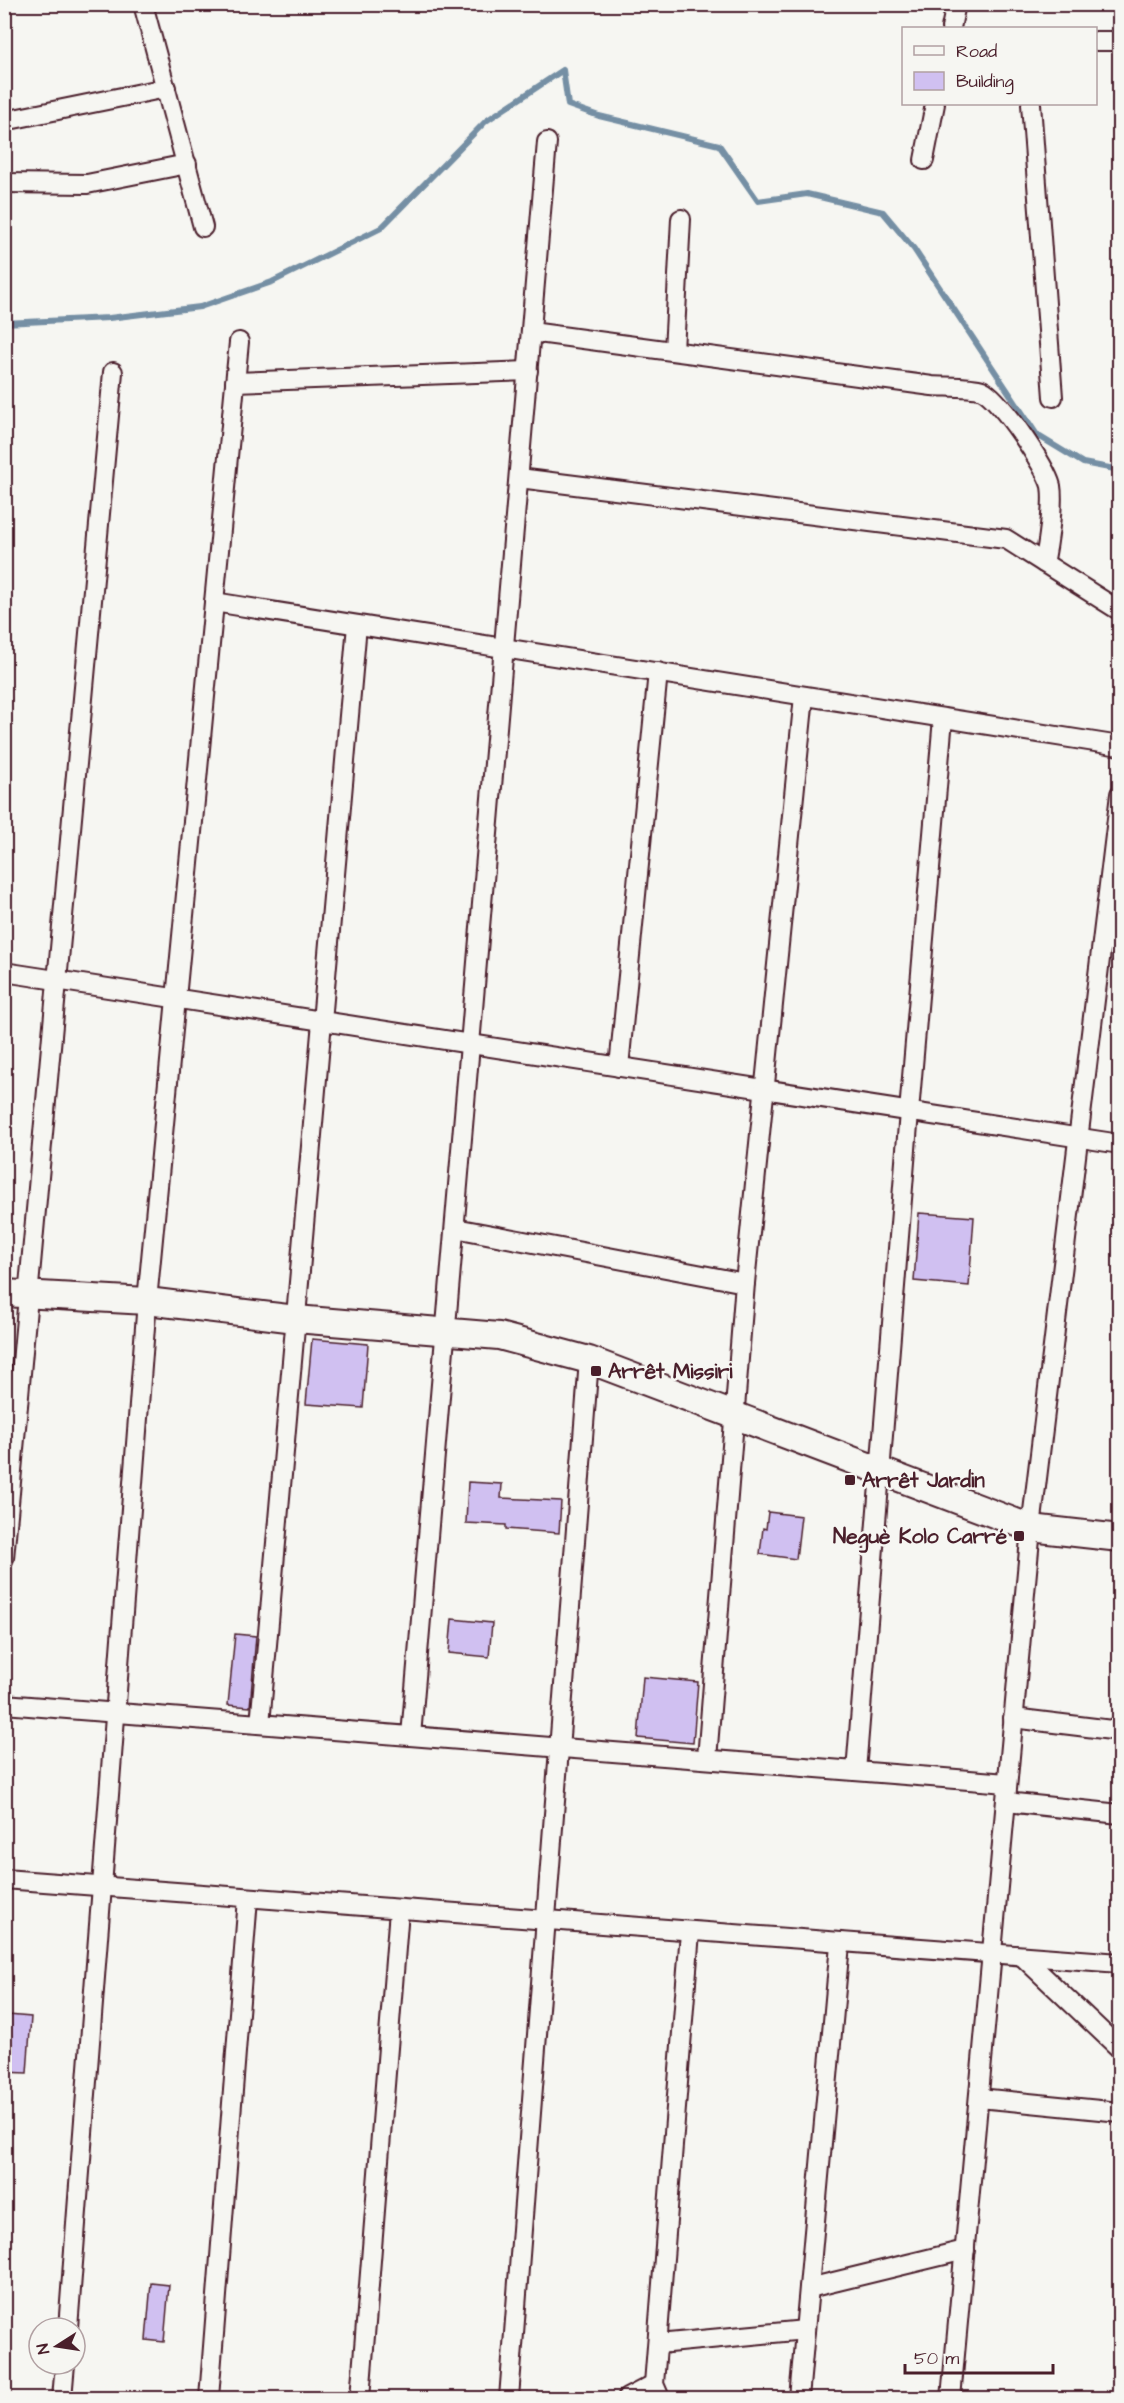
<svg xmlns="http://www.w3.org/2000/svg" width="1124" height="2403" viewBox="0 0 1124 2403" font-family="'Architects Daughter',sans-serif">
<rect width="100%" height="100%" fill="#f6f6f2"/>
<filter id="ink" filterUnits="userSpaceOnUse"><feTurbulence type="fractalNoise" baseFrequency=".0167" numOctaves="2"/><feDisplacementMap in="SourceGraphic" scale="12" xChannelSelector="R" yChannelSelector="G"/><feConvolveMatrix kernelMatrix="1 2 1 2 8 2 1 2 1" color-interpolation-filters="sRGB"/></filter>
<g filter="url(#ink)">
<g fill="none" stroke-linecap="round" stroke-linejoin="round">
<path stroke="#758fa4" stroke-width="6" d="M4,323L109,318L200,307L272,282L381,228L486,121L563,70L568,105L599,116L719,145L758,201L807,194L883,212L914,249L1037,435L1083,463L1120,470"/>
</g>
<g fill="#d0c0f1" stroke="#4a1f2b" stroke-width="1.5">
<path d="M919,1213L974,1217L969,1286L914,1281Z"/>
<path d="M312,1339L368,1344L363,1408L306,1404Z"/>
<path d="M468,1482L502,1484L501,1498L561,1501L559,1533L506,1529V1525L466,1523Z"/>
<path d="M768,1512L801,1516L796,1559L760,1554L763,1528L766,1529Z"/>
<path d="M452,1619L492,1623L489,1657L449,1653Z"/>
<path d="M235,1634L256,1636L250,1707L228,1705Z"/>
<path d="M643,1677L698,1682L693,1743L638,1738Z"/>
<path d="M8,2015L31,2017L27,2073L4,2072Z"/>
<path d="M151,2283L169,2285L164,2342L146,2340Z"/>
</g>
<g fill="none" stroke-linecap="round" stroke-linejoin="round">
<g stroke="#4a1f2b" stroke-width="22">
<g id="street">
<path d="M143,4L203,227"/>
<path d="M951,28L956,4"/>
<path d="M1096,41H1120"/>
<path d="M1031,104L1053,397"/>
<path d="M4,121L166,88"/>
<path d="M924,160L935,104"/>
<path d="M4,183L87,184L187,164"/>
<path d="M531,332L932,386C945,387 971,386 982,390C1000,398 1046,467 1051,486C1054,503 1048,546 1044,563"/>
<path d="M674,351L681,219"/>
<path d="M235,382L528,371"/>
<path d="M519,478L1006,539L1120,611"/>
<path d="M214,602L1120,746"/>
<path d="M4,972L1120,1144"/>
<path d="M619,1067L658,672"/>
<path d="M455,1228L745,1283"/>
<path d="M4,1558L113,372"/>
<path d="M4,1704L1007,1783"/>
<path d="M1013,1718L1120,1731"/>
<path d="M260,1724L357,625"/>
<path d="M411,1736L547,142"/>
<path d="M707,1759L745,1283L804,696"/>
<path d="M856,1771L909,1112L943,718"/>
<path d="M1006,1802L1120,1814"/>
<path d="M4,1879L1120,1963"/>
<path d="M1023,1957L1120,2049"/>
<path d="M979,2098L1120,2112"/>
<path d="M809,2288L965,2250"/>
<path d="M68,2328L147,1301L239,342"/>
<path d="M658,2344L805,2330"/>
<path d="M62,2398L65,2364"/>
<path d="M209,2398L248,1898"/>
<path d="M360,2398L399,1910"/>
<path d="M509,2398L589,1360"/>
<path d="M627,2398L654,2384"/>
<path d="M660,2398L654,2384L690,1932"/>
<path d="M799,2398L840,1944"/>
<path d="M951,2398L1031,1528L1120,794"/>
</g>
</g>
<g stroke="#4a1f2b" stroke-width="30">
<path id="secondary" d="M4,1293L147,1301L296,1319L499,1336L589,1360L1031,1528L1120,1538"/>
</g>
<use href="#street" stroke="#f6f6f2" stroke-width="18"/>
<use href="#secondary" stroke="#f6f6f2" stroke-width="26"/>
</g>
</g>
<g fill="#4a1f2b" stroke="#f6f6f2" stroke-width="2">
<rect x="590" y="1365" width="12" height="12" rx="3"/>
<rect x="844" y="1474" width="12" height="12" rx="3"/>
<rect x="1013" y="1530" width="12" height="12" rx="3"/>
</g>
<g text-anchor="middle" stroke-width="5" stroke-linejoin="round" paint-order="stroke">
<g font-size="21" font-weight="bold" fill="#4a1f2b" stroke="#f6f6f2" text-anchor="start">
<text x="608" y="1378">Arrêt Missiri</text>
<text x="862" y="1487">Arrêt Jardin</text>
<text x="1007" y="1543" text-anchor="end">Neguè Kolo Carré</text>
</g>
</g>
<rect width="1124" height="2403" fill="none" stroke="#f6f6f2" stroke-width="24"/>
<rect x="12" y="12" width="1100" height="2379" fill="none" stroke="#4a1f2b" stroke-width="2" filter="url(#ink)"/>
<rect x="902" y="27" width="195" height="78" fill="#f6f6f2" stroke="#b1a0a2" stroke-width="1.5"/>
<rect x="914" y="46" width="30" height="9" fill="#f6f6f2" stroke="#b1a0a2" stroke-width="1.5"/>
<text x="956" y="57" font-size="18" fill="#4a1f2b">Road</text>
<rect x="914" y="72" width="30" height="18" fill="#d0c0f1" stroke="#b1a0a2" stroke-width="1.5"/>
<text x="956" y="87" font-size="18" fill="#4a1f2b">Building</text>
<g transform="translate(57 2346) rotate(258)"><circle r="28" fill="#f6f6f2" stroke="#b1a0a2" stroke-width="1.5"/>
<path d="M0-4.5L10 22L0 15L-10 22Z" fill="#4a1f2b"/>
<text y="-9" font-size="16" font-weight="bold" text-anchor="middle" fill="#4a1f2b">N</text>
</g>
<path d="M905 2364v9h148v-9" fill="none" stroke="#4a1f2b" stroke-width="3"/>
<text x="914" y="2364" font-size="18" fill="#4a1f2b" stroke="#f6f6f2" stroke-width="4.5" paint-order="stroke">50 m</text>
</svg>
